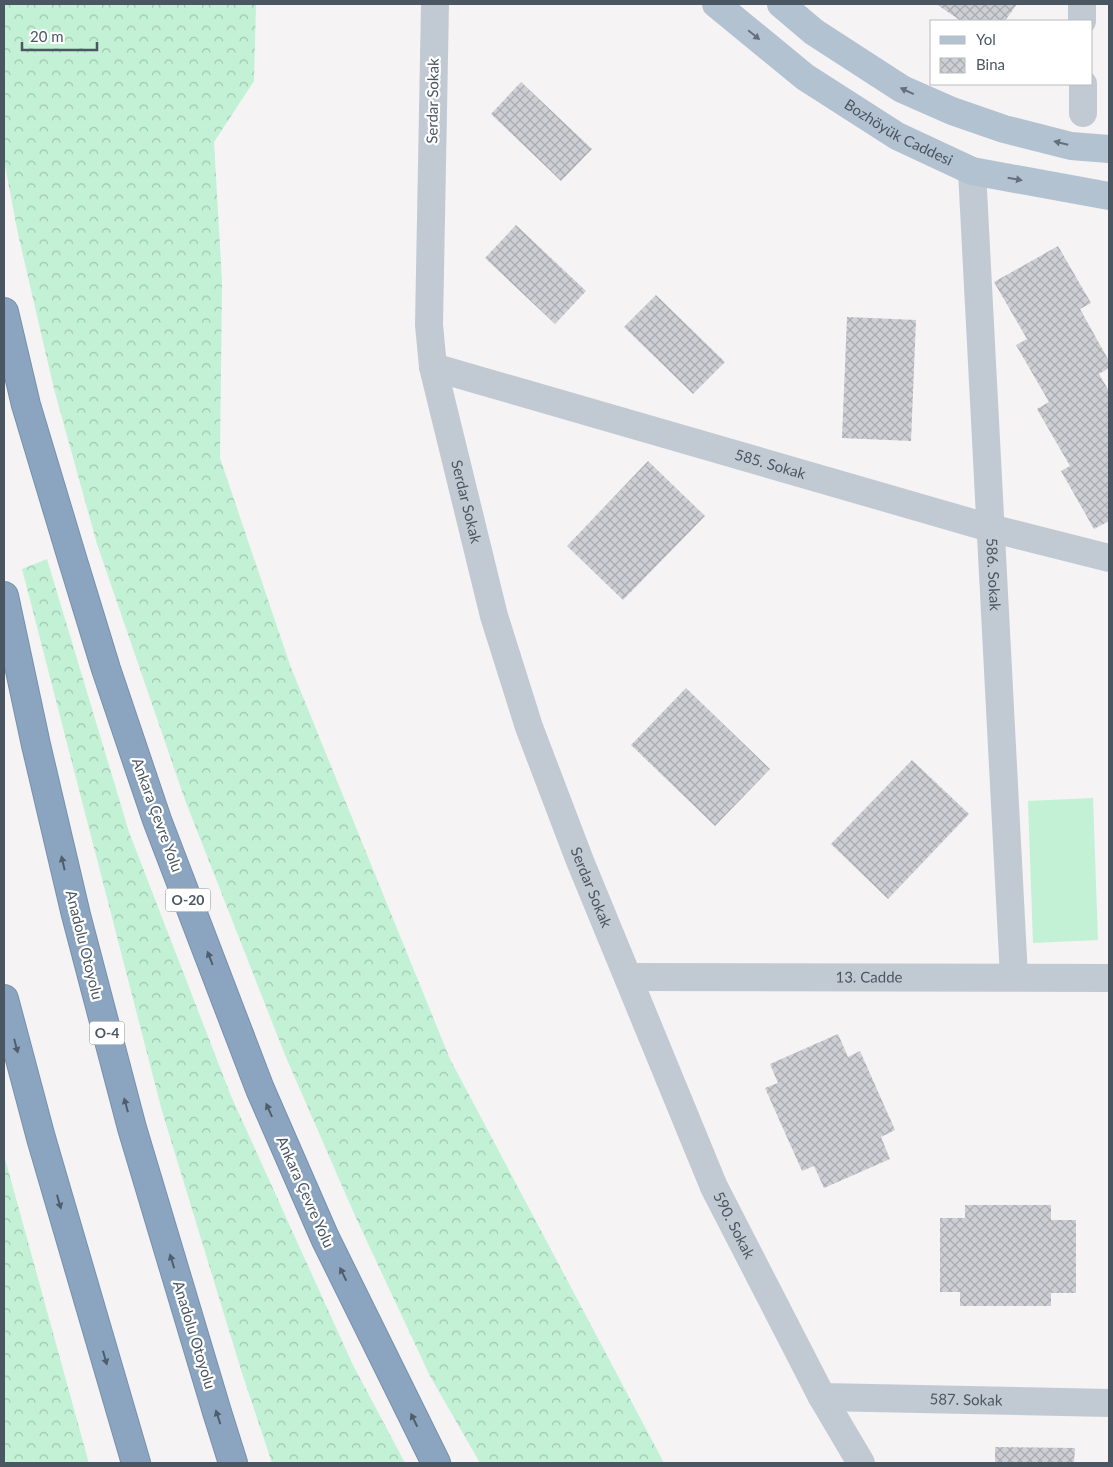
<svg xmlns="http://www.w3.org/2000/svg" width="1113" height="1467" viewBox="0 0 1113 1467" font-family="Lato,sans-serif">
<defs>
<pattern id="forest-crowns" width="20" height="18" patternUnits="userSpaceOnUse" patternTransform="scale(1.25)"><rect width="20" height="18" fill="#c3f1d5"/><path d="M2 6a3 3 0 1 1 6 0M12 15a3 3 0 1 1 6 0" fill="none" stroke="#a0c6b0"/></pattern>
<pattern id="building-cross-hatch" width="8" height="8" patternUnits="userSpaceOnUse" patternTransform="scale(1.25)"><rect width="8" height="8" fill="#cdcfd5"/><path d="M0 0l8 8M0 8l8-8" fill="none" stroke="#a8abb0"/></pattern>
</defs>
<rect width="100%" height="100%" fill="#f5f3f3"/>
<g fill="url(#forest-crowns)">
<path d="M4,4H256L254,81L214,142L222,281L220,458L290,665L450,1059L664,1463H480L430,1376L356,1218L285,1055L185,800L97,544L54,389L18,234L4,160Z"/>
<path d="M47,559L129,832L231,1096L353,1365L405,1463H272L242,1373L162,1111L22,569Z"/>
<path d="M4,1155L88,1460L89,1463H4Z"/>
</g>
<path fill="#c3f1d5" d="M1093,798L1098,940L1033,943L1028,801Z"/>
<g fill="url(#building-cross-hatch)">
<path d="M936,4H1017L1005,21H961Z"/>
<path d="M521,82L592,149L561,181L491,114Z"/>
<path d="M516,225L586,291L555,324L485,258Z"/>
<path d="M1058,246L1091,303L1080,309L1109,361V368L1099,374L1109,391V521L1094,529L1061,471L1070,466L1037,409L1049,402L1016,345L1027,339L994,282Z"/>
<path d="M656,295L725,362L693,394L624,327Z"/>
<path d="M847,317L916,320L911,441L842,438Z"/>
<path d="M648,461L705,516L623,600L567,546Z"/>
<path d="M686,688L770,769L715,826L631,745Z"/>
<path d="M912,760L969,814L888,899L831,844Z"/>
<path d="M838,1034L848,1057L860,1051L895,1130L881,1137L890,1159L824,1188L814,1166L802,1171L765,1088L778,1083L770,1064Z"/>
<path d="M965,1205H1051V1220H1076V1293H1051V1306H960V1292H940V1218H965Z"/>
<path d="M995,1447L1075,1448L1074,1463H995Z"/>
</g>
<g fill="none" stroke-linecap="round" stroke-linejoin="round">
<g stroke="#7690ad" stroke-width="30">
<g id="highway">
<path d="M4,312L26,405L72,558L106,669L157,820L260,1089L325,1238L436,1463"/>
<path d="M4,596L36,745L76,915L132,1128L217,1412L233,1463"/>
<path d="M4,999L41,1138L136,1463"/>
</g>
</g>
<g stroke="#c1cad2" stroke-width="28">
<path id="s1" d="M435,4L429,325L433,367L494,616L529,727L580,861L714,1187L822,1397L861,1463"/>
<path d="M1082,4V21"/>
<path d="M1083,84V113"/>
<path id="s2" d="M972,171L1014,977"/>
<path id="s3" d="M433,367L990,528L1109,558"/>
<path id="s4" d="M628,977L1109,978"/>
<path id="s5" d="M822,1397L1109,1403"/>
</g>
<g stroke="#b3c2d1" stroke-width="28">
<path id="s6" d="M716,4L805,77L897,136L972,171L1109,196"/>
<path d="M781,4L814,32L902,89L952,111L1004,129L1071,146L1109,149"/>
</g>
<use href="#highway" stroke="#8ba5c1" stroke-width="28"/>
</g>
<defs><path id="oneway-solid" d="M-6-.8H1V-3.2L6.5 0L1 3.2V.8H-6Z" transform="scale(1.25)"/></defs>
<g fill="#64717d">
<use href="#oneway-solid" transform="translate(754 35) rotate(39)"/>
<use href="#oneway-solid" transform="translate(907 91) rotate(-155)"/>
<use href="#oneway-solid" transform="translate(1061 143) rotate(-166)"/>
<use href="#oneway-solid" transform="translate(1015 179) rotate(10)"/>
</g>
<g fill="#505e6b">
<use href="#oneway-solid" transform="translate(63 863) rotate(-103)"/>
<use href="#oneway-solid" transform="translate(210 958) rotate(-111)"/>
<use href="#oneway-solid" transform="translate(16 1046) rotate(75)"/>
<use href="#oneway-solid" transform="translate(126 1105) rotate(-105)"/>
<use href="#oneway-solid" transform="translate(269 1110) rotate(-114)"/>
<use href="#oneway-solid" transform="translate(59 1202) rotate(74)"/>
<use href="#oneway-solid" transform="translate(172 1261) rotate(-107)"/>
<use href="#oneway-solid" transform="translate(343 1274) rotate(-116)"/>
<use href="#oneway-solid" transform="translate(105 1358) rotate(74)"/>
<use href="#oneway-solid" transform="translate(218 1417) rotate(-108)"/>
<use href="#oneway-solid" transform="translate(414 1420) rotate(-116)"/>
</g>
<g text-anchor="middle" stroke-width="4.5" stroke-linejoin="round" paint-order="stroke">
<g fill="#fff" stroke="#808990" stroke-width="1">
<rect x="165.5" y="888.5" width="45" height="23" rx="4"/>
<rect x="89.5" y="1021.5" width="35" height="23" rx="4"/>
</g>
<g font-size="14" font-weight="bold" fill="#4a5661">
<text x="188" y="905">O-20</text>
<text x="107" y="1038">O-4</text>
</g>
<g font-size="15" fill="#4a5661" stroke="#fff">
<text transform="translate(433 101) rotate(-89)" y="5">Serdar Sokak</text>
<text dy="5" stroke="none"><textPath href="#s6" startOffset="224">Bozhöyük Caddesi</textPath></text>
<text dy="5" stroke="none"><textPath href="#s3" startOffset="351">585. Sokak</textPath></text>
<text dy="5" stroke="none"><textPath href="#s1" startOffset="502">Serdar Sokak</textPath></text>
<text dy="5" stroke="none"><textPath href="#s2" startOffset="404">586. Sokak</textPath></text>
<text transform="translate(157 815) rotate(70)" y="5">Ankara Çevre Yolu</text>
<text dy="5" stroke="none"><textPath href="#s1" startOffset="908">Serdar Sokak</textPath></text>
<text transform="translate(84 945) rotate(76)" y="5">Anadolu Otoyolu</text>
<text dy="5" stroke="none"><textPath href="#s4" startOffset="241">13. Cadde</textPath></text>
<text transform="translate(305 1192) rotate(66)" y="5">Ankara Çevre Yolu</text>
<text dy="5" stroke="none"><textPath href="#s1" startOffset="1275">590. Sokak</textPath></text>
<text transform="translate(194 1335) rotate(73)" y="5">Anadolu Otoyolu</text>
<text dy="5" stroke="none"><textPath href="#s5" startOffset="144">587. Sokak</textPath></text>
</g>
</g>
<rect width="1113" height="1467" fill="none" stroke="#4a5661" stroke-width="10"/>
<rect x="930" y="20" width="162" height="65" fill="#ffffff" stroke="#b7bbc0"/>
<rect x="940" y="36" width="25" height="8" fill="#b3c2d1" stroke="#b7bbc0"/>
<text x="976" y="45" font-size="15" fill="#4a5661">Yol</text>
<rect x="940" y="58" width="25" height="15" fill="url(#building-cross-hatch)" stroke="#b7bbc0"/>
<text x="976" y="70" font-size="15" fill="#4a5661">Bina</text>
<path d="M22 42v8h75v-8" fill="none" stroke="#4a5661" stroke-width="2.5"/>
<text x="30" y="42" font-size="15" fill="#4a5661" stroke="#ffffff" stroke-width="4" paint-order="stroke">20 m</text>
</svg>
